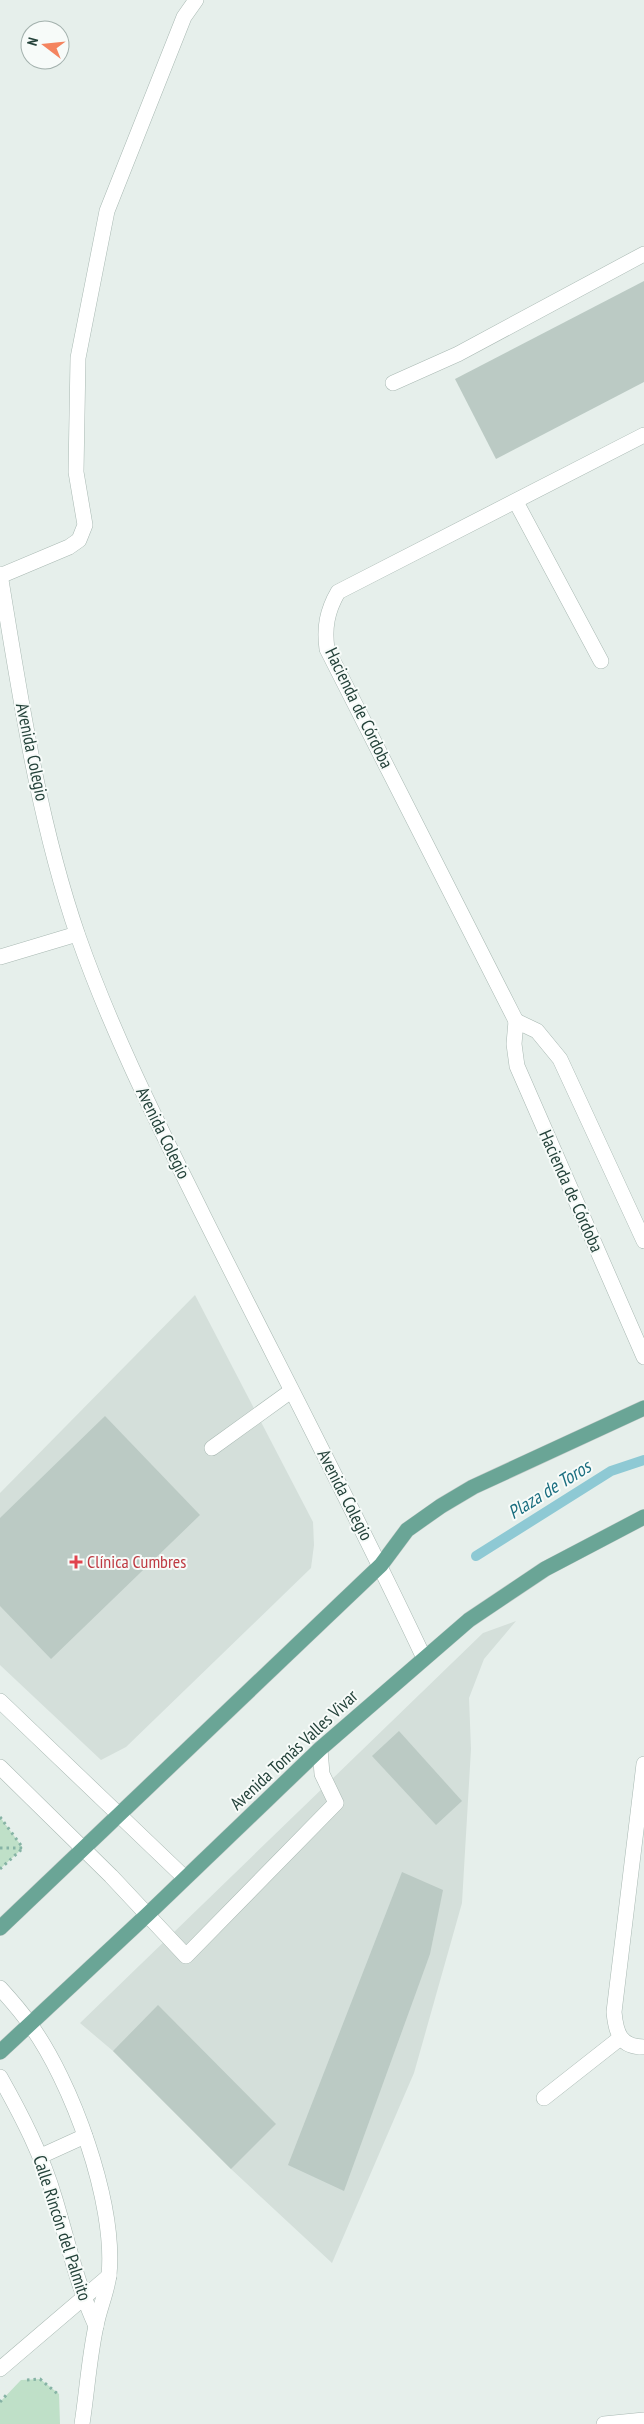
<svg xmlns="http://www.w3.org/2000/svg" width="644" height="2424" viewBox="0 0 644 2424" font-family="'PT Sans Narrow',sans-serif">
<rect width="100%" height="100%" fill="#e6efeb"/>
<g fill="#d4dfda">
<path d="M195,1295L313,1522L314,1545L311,1568L126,1747L101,1760L0,1665V1493Z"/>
<path d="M516,1621L484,1659L469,1698L471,1749L462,1903L414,2073L332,2263L231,2169L113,2051L80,2023L483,1633Z"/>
</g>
<g fill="#bfe0c8">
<path d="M0,1817L23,1848L0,1869Z"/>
<path d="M40,2379L59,2394L60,2424H0V2402L21,2380Z"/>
</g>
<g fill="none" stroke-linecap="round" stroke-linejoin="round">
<path stroke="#8ec9d4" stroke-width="10" d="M476,1556L611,1471L644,1460"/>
</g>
<g fill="#bbcac4">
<path d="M644,281V382L496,459L455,379Z"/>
<path d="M105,1416L200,1515L51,1659L0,1606V1518Z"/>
<path d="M399,1731L462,1801L436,1825L372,1756Z"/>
<path d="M402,1872L443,1890L430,1954L344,2191L288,2165Z"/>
<path d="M158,2005L276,2124L231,2169L113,2051Z"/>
</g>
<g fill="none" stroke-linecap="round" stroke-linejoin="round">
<g stroke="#a8b8b2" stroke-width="16">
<g id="minor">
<path d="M393,383L458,354L644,254"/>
<path d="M516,502L601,661"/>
<path d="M0,574C20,695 38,820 78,936C112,1033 158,1124 203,1215C277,1363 354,1509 424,1658"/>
<path d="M0,576L69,547L79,540L85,525L76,472L78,358L107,211L184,17L196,0"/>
<path d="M0,957L77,934"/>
<path d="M516,1021L327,649C324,628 327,611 338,592L644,435"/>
<path d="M644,1241L560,1059L537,1031L516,1021L514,1044L517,1066L644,1357"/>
<path d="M212,1448L291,1391"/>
<path d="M0,1701L185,1878"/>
<path d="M644,1764L614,2012C616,2033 620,2047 644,2047"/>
<path d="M0,1767L111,1876L186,1956L336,1803L322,1774L320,1749"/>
<path d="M0,1988C10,1999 20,2010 29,2023C72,2081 116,2203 109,2275C107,2292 99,2309 96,2326C89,2358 87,2392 82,2424"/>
<path d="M0,2077C22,2116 42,2155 55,2199C68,2242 77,2285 96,2326"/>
<path d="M544,2098L619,2039"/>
<path d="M41,2156L85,2136"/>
<path d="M0,2369L109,2276"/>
<path d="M604,2424L644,2420"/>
</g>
</g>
<g stroke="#c2cac8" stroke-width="16">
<g id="major">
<path d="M0,1928L381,1565L407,1530L441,1506L473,1487L644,1408"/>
<path d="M0,2052L148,1914L320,1749L469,1620L545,1569L644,1517"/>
</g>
</g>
<g stroke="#86b3a5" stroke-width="3" stroke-dasharray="2.5 4" stroke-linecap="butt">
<path d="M0,1817L23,1848"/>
<path d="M0,1848H23"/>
<path d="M0,1869L23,1848"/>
<path d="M27,2380L40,2379L59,2395"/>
<path d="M0,2402L8,2393"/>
</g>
<use href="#minor" stroke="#fff" stroke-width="15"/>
<use href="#major" stroke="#6aa596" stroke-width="15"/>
</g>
<path fill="#e0444e" stroke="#f7fbf9" stroke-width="2" d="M73.5 1554.5h5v5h5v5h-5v5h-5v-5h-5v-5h5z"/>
<g text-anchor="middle" stroke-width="4" stroke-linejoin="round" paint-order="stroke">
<g font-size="18" fill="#24423a" stroke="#f7fbf9">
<text transform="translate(359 708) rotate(64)" y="6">Hacienda de Córdoba</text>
<text transform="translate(32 752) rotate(78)" y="6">Avenida Colegio</text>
<text transform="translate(163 1133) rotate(64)" y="6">Avenida Colegio</text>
<text transform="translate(571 1191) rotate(66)" y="6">Hacienda de Córdoba</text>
<text transform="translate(345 1495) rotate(63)" y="6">Avenida Colegio</text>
<text transform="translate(294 1750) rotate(-43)" y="6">Avenida Tomás Valles Vivar</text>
<text transform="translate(62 2228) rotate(72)" y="6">Calle Rincón del Palmito</text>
</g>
<g font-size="18" fill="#be3a42" stroke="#f7fbf9" text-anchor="start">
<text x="87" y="1568">Clínica Cumbres</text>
</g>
<g font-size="19" font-style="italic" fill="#1c6f80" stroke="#f7fbf9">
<text transform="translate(549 1489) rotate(-32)" y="7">Plaza de Toros</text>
</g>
</g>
<g transform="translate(45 45) rotate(286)"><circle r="24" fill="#f7fbf9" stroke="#a3b1ad"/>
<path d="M0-4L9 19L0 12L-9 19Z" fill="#f4845f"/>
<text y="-8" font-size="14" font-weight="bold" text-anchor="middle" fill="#24423a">N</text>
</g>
</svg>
